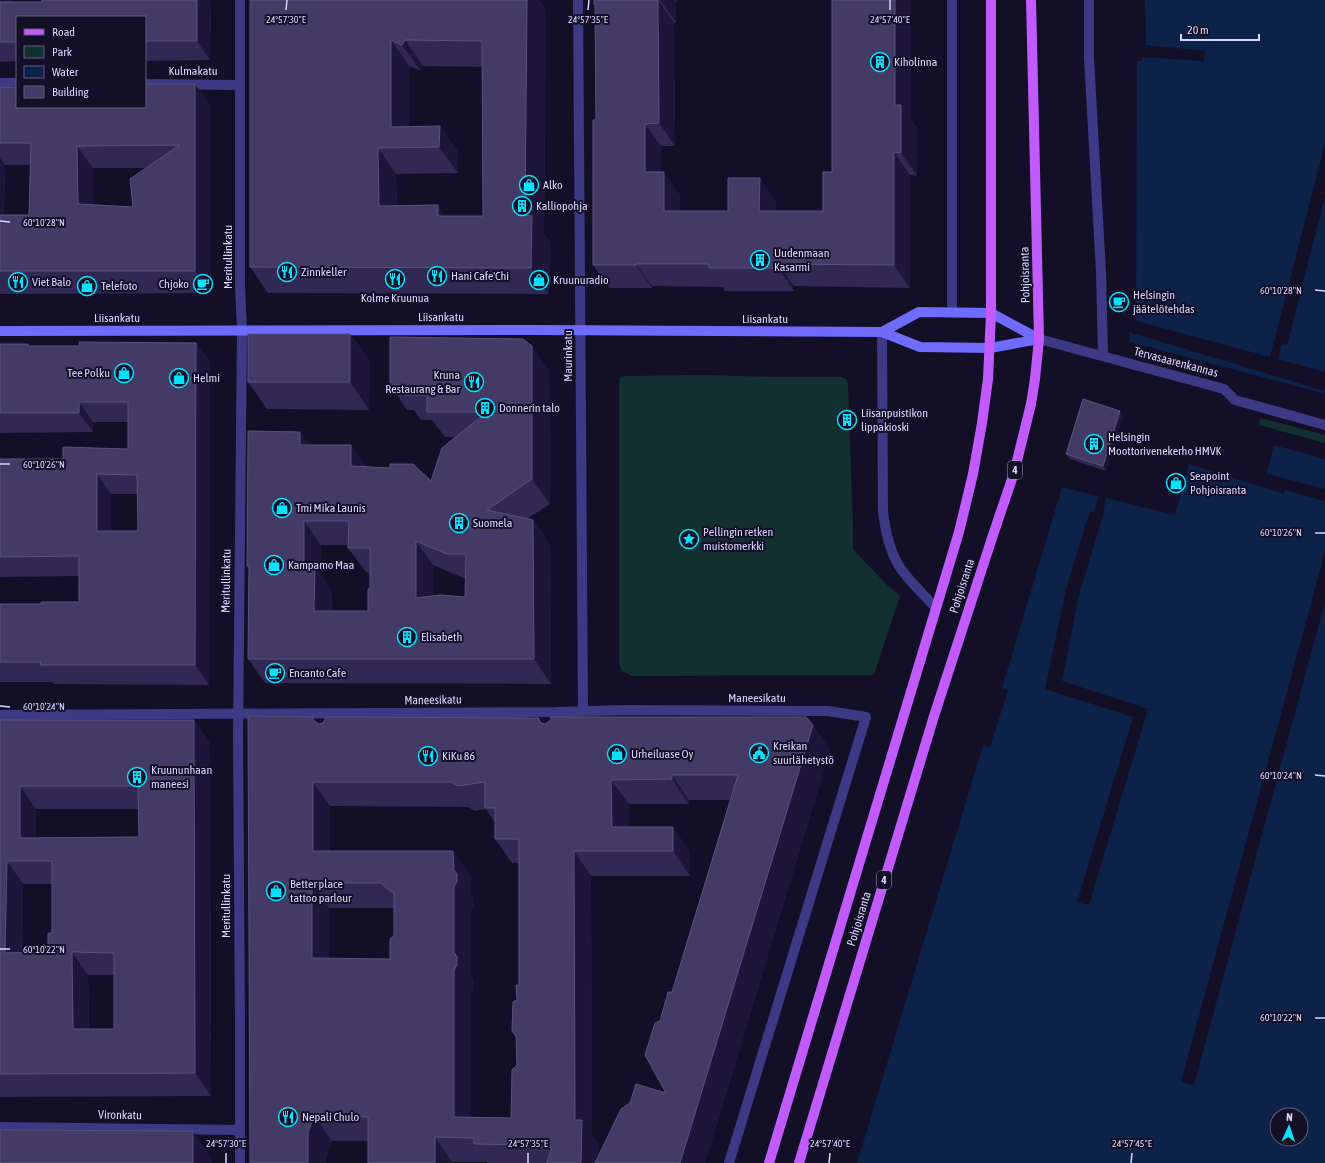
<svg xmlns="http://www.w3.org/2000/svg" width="1325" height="1163" viewBox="0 0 1325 1163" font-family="'Asap Condensed',sans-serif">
<rect width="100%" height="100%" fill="#130f26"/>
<g fill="#12302f">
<path d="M706,375L769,377H841L846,379L848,384L853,528V549L885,583L900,596L874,675L632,676L622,671L619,664V383L620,378L624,376Z"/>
<path d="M1260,418L1325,435V443L1259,425Z"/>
</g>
<g fill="#0c2248" fill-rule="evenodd">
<path d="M1126,0H1325V394L1130,342L1129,332Z"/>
<path d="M1274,445L1325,459V1163H857L983,745L990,747L1008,690L1002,688L1062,487L1175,515L1189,464L1263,487ZM1277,1115H1301V1139H1277Z"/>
</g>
<g fill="#130f26">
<path d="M1126,0H1145L1146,45L1205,51L1204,61L1142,57L1141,61H1137L1136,321L1270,357L1325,144V196L1287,345L1282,344L1278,359L1325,372V391L1129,332Z"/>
<path d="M1267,474L1325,489V501L1285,490L1284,494L1263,487Z"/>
<path d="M1099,496L1106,498L1103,515L1079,595L1062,681L1148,709L1089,905L1077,902L1133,717L1045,689L1066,589L1090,511L1094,512Z"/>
<path d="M1325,552V602L1194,1085L1181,1082Z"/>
</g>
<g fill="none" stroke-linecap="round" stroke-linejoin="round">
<g stroke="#3d3a85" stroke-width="10">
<path d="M1089,0V58L1101,272L1103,355"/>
<path d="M882,332L883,511C885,530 889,549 899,566C907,579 925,596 936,608"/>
</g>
<g stroke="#3d3a85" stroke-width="10">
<path d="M578,0L583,711"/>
<path d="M0,83H17"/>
<path d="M145,84L240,85"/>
<path d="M952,312V0"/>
<path d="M1039,339L1224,389L1235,400L1325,425"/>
<path d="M0,715L557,712L626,710L828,711L866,717L729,1163"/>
<path d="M0,1127L240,1130"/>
<path d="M240,1163V1023L238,736L242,330L240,286V0"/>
</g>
<g stroke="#6f6bff" stroke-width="10">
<path d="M0,331L535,330L882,332L920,347L990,348L1039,339"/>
<path d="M882,332L919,312L991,313L1039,339"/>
</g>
<g stroke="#c25bff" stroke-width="10">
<path d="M769,1163L959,532L973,474L982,423L988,379L991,313V0"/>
<path d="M799,1163L934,716L993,535L1014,473L1031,404L1035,379L1039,339L1031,0"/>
</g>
</g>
<g fill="#312854" fill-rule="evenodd">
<path d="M0,0H13V2H42V0H211L210,60L145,61V17H17V61L0,62Z"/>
<path d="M250,0H539L546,10L544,233L550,242L549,294L268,293L250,267ZM409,66L421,71L423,66L482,67L483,216H446L397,205L396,174L458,173V152L440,126L409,127Z"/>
<path d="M594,0H677V2L676,1V22L674,23L675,146H661V172L680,195V211H728L776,201V211H823L832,172V0H911V119L917,128V176L910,175V288L794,286V291H725L723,287L652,286V288H609L593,265L596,120L595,7L594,4Z"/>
<path d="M195,84L211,107V293L0,294V87L17,107ZM5,165H30L29,215H4ZM93,168H147L133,207L93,205Z"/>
<path d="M350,334L370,361L369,410L267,409L248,382Z"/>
<path d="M196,343L210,362L209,685L54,684L52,682H0V604H41L79,602V576L0,577V459H63L128,449V422H93V432L0,433V344L29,346H79ZM111,494H137L138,531H111Z"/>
<path d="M549,371L550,504L527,519L533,520L550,545L551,684L265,683L248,659L249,569L247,566L310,445H351L366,467L431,481L455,437H445L432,420H421L414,410H407L390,385ZM321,545H348V548L366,572L370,573V589L368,611H332V591L321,575ZM433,565L466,579L465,597L433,596Z"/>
<path d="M1123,416L1106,471L1070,459L1066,454Z"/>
<path d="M0,720H194L210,743L211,1096L0,1097ZM36,809H138L139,837L36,838ZM23,884H52V933L48,952L22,953ZM88,975H114V1029H89Z"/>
<path d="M317,722L319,724L542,723L545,724L813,725L830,750L705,1163H488L487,1162H452V1163H368V1141H332L326,1157V1163H250ZM689,800H730L672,992L660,1021L666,1093L599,1155V1144L592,1135L591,876H690V851L629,827V804H689ZM330,806L468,807L475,811L486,809L495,823V839L512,863H519V985L512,1031L516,1037L517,1065L511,1118L471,1117V994L474,990V981L471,976V910L474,907V898L471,894V876L330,851ZM329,908H394V935L390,959H329Z"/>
</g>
<g fill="#1d163a">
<path d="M0,0H13V22L0,3Z"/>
<path d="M197,0H211L210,60L197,41Z"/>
<path d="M527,0H539L546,10L544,233L550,242L549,294L531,268L525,215Z"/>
<path d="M658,0L674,23L675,146L659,123Z"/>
<path d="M660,0H675L676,1V22Z"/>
<path d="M895,0H911V119L917,128V176L901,153L895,105Z"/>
<path d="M391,40L409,66V148L391,127Z"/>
<path d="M405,40L423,66L421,71L402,45Z"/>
<path d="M195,84L211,107V293L195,271Z"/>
<path d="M645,124L661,146V195L645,172Z"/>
<path d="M440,126L458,152V173L439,147Z"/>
<path d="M77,146L93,168V227L78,204Z"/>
<path d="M378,148L396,174L398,232L379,206Z"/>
<path d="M894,152L910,175V288L894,265Z"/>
<path d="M0,158L5,165L4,224L0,218Z"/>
<path d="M664,172L680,195V234L664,211Z"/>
<path d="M760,178L776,201L775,234L759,211Z"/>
<path d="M438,205L456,231L438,216Z"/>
<path d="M636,264L652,286V288L636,265Z"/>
<path d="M778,264L794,286V291L778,268Z"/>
<path d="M350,334L370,361L369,410L350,382Z"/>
<path d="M196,343L210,362L209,685L195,665Z"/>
<path d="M532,346L549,371L550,504L532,479Z"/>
<path d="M79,402L93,422V432L79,413Z"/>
<path d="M1120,411L1123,416L1106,471L1103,466Z"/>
<path d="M300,432L318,456L300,445Z"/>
<path d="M351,445L368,470L351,466Z"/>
<path d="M97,474L111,494V551L97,531Z"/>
<path d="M533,520L550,545L551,684L534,659Z"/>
<path d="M304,521L321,545V575L332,591L331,636L314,611L304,566Z"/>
<path d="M416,541L433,565V623L416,598Z"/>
<path d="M194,720L210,743L211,1096L195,1073Z"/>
<path d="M813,725L830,750L705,1163H680Z"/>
<path d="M672,775L689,800V804L672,779Z"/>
<path d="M611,780L629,804V851L612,827Z"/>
<path d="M313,782L330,806V875L313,851Z"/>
<path d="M20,786L36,809V861L20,838Z"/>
<path d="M673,827L690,851V876L673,851Z"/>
<path d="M453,851L471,876V894L474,898V907L471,910V976L474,981V990L471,994V1138L454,1117Z"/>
<path d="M574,851L591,876L592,1135L599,1144V1163H581L575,1120Z"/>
<path d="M7,861L23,884L21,976L5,953Z"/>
<path d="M312,883L329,908V983L312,958Z"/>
<path d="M72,952L88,975L89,1052L73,1029Z"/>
<path d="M314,1116L332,1141L326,1157V1163H308V1133Z"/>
<path d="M193,1131L212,1159V1163H193Z"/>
<path d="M435,1137L452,1162V1163H435Z"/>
</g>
<g fill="#433a66" stroke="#5a527e" fill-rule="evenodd">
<path d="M42,0H197V41H145V17H17V42H0V2H42Z"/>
<path d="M250,0H527L525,215L532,216L531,268L250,267ZM391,40L402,45L405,40L482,41L483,216H438V205L379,206L378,148L439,147L440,126L391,127Z"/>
<path d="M594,0H658L659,123L645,124V172H664V211H728V178H760L759,211H823V172H832V0H895V105H901V153L894,152V265L778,264V268H709V264H636V265H593V120H596L595,4H594Z"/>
<path d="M145,84H195V271H0V215H29L31,143H0V87L17,88V107H145ZM180,145L130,179L133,207L78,204L77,146Z"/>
<rect x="248" y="334" width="102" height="48"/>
<path d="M390,337L523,339L532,346V479L487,510L533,520L534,659H248L249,566H247L248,431L300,432V445H351V466L390,468V464H413L431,481L442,448L487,412H427V395H404V385H390ZM304,521H349L348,548H370V589H368V611H314L315,566H304ZM416,541L447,554H466L465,597L440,595L416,598Z"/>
<path d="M79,342L196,343L195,665H40L41,662H0V604H41V602H79V556L0,557V459H63V447L128,449V402H79V413H0V344H28V346H79ZM97,474L137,475L138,531H97Z"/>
<path d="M1083,399L1120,411L1103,466L1066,454Z"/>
<path d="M248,716L313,717L314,721L319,724L323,723L326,717L538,718L541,723L545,724L550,721L551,717H806L813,725L680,1163H595L621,1109L630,1103L636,1084L666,1093L645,1055L655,1023L660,1021L668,992H672L738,775H672V779L611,780L612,827H673V851H574L575,1120H582L581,1163H547L552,1147H535V1145L474,1144V1138L435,1137V1163H368V1117L314,1116L308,1133V1163H250ZM313,782H451L458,786L485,782V808H495V839H519V985H516L517,1000L513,1002L512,1031L516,1036L517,1065L512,1070L511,1118L454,1117V970L457,965V957L454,952V886L457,882V874L454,870L453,851H313ZM312,883H382L386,888L394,893V935L390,939V959L312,958Z"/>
<path d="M0,720H194L195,1073L0,1074ZM20,786H138L139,837L20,838ZM7,861H52V933H48V952L5,953ZM72,952L114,953V1029H73Z"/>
<path d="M0,1130L193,1131V1163H0Z"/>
</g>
<path fill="none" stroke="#d9d4ff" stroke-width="1.5" d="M286,10L287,0M588,10L589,0M890,10V0M0,221L10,222M1315,290L1325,291M0,464H10M1315,533H1325M0,706L10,707M1315,775L1325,776M0,949H10M1315,1018H1325M226,1163V1153M528,1163V1153M829,1163L830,1153M1131,1163L1132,1153"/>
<defs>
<g id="building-ring" transform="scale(1)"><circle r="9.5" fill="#130f26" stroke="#00e5ff" stroke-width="1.5"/><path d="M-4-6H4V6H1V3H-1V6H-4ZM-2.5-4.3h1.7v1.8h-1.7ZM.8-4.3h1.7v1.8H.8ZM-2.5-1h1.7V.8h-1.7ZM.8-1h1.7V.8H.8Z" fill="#00e5ff"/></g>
<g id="shop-ring" transform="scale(1)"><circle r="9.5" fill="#130f26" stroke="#00e5ff" stroke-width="1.5"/><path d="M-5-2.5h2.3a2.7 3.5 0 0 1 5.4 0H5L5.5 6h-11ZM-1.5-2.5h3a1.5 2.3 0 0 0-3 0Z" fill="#00e5ff"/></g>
<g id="restaurant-ring" transform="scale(1)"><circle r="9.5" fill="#130f26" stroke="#00e5ff" stroke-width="1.5"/><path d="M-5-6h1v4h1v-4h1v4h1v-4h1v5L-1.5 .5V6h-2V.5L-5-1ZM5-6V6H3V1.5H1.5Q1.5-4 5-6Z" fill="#00e5ff"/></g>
<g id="cafe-ring" transform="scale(1)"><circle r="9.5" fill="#130f26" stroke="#00e5ff" stroke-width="1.5"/><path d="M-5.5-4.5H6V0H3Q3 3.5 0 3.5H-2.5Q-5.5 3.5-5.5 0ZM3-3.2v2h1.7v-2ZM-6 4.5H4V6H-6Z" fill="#00e5ff"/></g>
<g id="sight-ring" transform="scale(1)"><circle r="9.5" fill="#130f26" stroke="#00e5ff" stroke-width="1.5"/><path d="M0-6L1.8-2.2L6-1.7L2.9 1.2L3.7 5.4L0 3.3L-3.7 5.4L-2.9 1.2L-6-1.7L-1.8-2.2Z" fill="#00e5ff"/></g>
<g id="civic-ring" transform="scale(1)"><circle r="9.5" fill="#130f26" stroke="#00e5ff" stroke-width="1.5"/><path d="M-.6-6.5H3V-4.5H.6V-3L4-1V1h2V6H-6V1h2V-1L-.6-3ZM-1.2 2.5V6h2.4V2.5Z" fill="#00e5ff"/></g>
</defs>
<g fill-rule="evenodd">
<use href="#building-ring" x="880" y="62"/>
<use href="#shop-ring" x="529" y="185"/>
<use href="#building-ring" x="522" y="206"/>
<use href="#building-ring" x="760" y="260"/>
<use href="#restaurant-ring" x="287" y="272"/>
<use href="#restaurant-ring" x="437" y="276"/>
<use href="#restaurant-ring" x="395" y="279"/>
<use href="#shop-ring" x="539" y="280"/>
<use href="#restaurant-ring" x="18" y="282"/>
<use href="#cafe-ring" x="203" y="284"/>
<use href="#shop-ring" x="87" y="286"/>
<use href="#cafe-ring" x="1119" y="302"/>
<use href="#shop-ring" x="124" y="373"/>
<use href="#shop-ring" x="179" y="378"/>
<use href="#restaurant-ring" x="474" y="382"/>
<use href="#building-ring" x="485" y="408"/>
<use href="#building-ring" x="847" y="420"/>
<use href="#building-ring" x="1094" y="444"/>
<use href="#shop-ring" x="1176" y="483"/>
<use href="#shop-ring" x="282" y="508"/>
<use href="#building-ring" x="459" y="523"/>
<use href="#sight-ring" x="689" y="539"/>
<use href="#shop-ring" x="274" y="565"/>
<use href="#building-ring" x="407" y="637"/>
<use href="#cafe-ring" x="275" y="673"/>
<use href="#civic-ring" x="759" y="753"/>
<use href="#shop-ring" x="617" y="754"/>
<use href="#restaurant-ring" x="428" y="756"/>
<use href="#building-ring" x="137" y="777"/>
<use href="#shop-ring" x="276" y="891"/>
<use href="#restaurant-ring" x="288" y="1117"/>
</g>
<g text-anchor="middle" stroke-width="4" stroke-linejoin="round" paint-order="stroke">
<g fill="#130f26" stroke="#9e99be" stroke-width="1">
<rect x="1008" y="461" width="14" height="18" rx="3"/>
<rect x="877" y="871" width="14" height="18" rx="3"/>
</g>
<g font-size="11" font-weight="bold" fill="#d9d4ff">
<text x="1015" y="474">4</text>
<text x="884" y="884">4</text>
</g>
<g font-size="12" fill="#d9d4ff" stroke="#130f26" text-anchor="start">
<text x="894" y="66">Kiholinna</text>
<text x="543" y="189">Alko</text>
<text x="536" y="210">Kalliopohja</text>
<text x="774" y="257">Uudenmaan<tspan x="774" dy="14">Kasarmi</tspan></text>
<text x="301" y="276">Zinnkeller</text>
<text x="451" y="280">Hani Cafe'Chi</text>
<text x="553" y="284">Kruunuradio</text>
<text x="32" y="286">Viet Balo</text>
<text x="189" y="288" text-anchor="end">Chjoko</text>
<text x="101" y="290">Telefoto</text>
<text x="1133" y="299">Helsingin<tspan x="1133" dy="14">jäätelötehdas</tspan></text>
<text x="395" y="302" text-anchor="middle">Kolme Kruunua</text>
<text x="110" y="377" text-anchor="end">Tee Polku</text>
<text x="460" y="379" text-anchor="end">Kruna<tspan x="460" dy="14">Restaurang &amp; Bar</tspan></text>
<text x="193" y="382">Helmi</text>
<text x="499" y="412">Donnerin talo</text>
<text x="861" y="417">Liisanpuistikon<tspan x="861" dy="14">lippakioski</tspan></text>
<text x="1108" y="441">Helsingin<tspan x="1108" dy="14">Moottorivenekerho HMVK</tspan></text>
<text x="1190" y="480">Seapoint<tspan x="1190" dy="14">Pohjoisranta</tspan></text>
<text x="296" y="512">Tmi Mika Launis</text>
<text x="473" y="527">Suomela</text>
<text x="703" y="536">Pellingin retken<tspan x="703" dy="14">muistomerkki</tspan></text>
<text x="288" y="569">Kampamo Maa</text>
<text x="421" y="641">Elisabeth</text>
<text x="289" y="677">Encanto Cafe</text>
<text x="773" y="750">Kreikan<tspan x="773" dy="14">suurlähetystö</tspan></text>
<text x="631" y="758">Urheiluase Oy</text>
<text x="442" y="760">KiKu 86</text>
<text x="151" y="774">Kruununhaan<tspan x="151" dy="14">maneesi</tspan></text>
<text x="290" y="888">Better place<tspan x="290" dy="14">tattoo parlour</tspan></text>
<text x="302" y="1121">Nepali Chulo</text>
</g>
<g font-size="12" fill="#d9d4ff" stroke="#130f26">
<text x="193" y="75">Kulmakatu</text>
<text transform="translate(228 257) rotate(-90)" y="4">Meritullinkatu</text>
<text transform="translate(1025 275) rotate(-91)" y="4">Pohjoisranta</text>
<text x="441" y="321">Liisankatu</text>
<text x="117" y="322">Liisankatu</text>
<text x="765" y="323">Liisankatu</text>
<text transform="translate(568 356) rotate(-90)" y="4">Maurinkatu</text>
<text transform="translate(1176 362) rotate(15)" y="4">Tervasaarenkannas</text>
<text transform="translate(226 581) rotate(-89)" y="4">Meritullinkatu</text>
<text transform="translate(962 586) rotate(-72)" y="4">Pohjoisranta</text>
<text x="757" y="702">Maneesikatu</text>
<text transform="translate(433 700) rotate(-1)" y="4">Maneesikatu</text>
<text transform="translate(226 906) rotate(-90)" y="4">Meritullinkatu</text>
<text transform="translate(859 919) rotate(-73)" y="4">Pohjoisranta</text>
<text transform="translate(120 1115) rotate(1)" y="4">Vironkatu</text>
</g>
</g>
<g font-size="10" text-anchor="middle" fill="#d9d4ff" stroke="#130f26" stroke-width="4" stroke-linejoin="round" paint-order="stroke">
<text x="286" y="23">24°57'30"E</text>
<text x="588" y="23">24°57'35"E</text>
<text x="890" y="23">24°57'40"E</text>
<text x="44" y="226">60°10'28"N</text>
<text x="1281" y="294">60°10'28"N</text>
<text x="44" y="468">60°10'26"N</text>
<text x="1281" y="536">60°10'26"N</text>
<text x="44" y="710">60°10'24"N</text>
<text x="1281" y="779">60°10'24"N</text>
<text x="44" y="953">60°10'22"N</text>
<text x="1281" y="1021">60°10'22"N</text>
<text x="226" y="1147">24°57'30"E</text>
<text x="528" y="1147">24°57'35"E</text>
<text x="830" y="1147">24°57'40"E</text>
<text x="1132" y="1147">24°57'45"E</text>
</g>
<rect x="16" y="16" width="130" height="92" fill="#130f26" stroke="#625e7d"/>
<rect x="24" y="29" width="20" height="6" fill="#c25bff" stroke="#625e7d"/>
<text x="52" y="36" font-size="12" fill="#d9d4ff">Road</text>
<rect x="24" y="46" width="20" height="12" fill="#12302f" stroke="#625e7d"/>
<text x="52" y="56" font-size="12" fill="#d9d4ff">Park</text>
<rect x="24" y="66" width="20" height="12" fill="#0c2248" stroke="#625e7d"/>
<text x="52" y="76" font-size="12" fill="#d9d4ff">Water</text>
<rect x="24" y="86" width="20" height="12" fill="#433a66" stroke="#625e7d"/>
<text x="52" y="96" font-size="12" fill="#d9d4ff">Building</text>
<g transform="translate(1289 1127) rotate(3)"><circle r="19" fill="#130f26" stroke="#625e7d"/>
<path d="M0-3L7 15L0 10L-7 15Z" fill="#00e5ff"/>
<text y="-6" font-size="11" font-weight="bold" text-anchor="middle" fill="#d9d4ff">N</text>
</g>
<path d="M1181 34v6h78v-6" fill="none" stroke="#d9d4ff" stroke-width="2"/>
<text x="1187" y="34" font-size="12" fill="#d9d4ff" stroke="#130f26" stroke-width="3" paint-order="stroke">20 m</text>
</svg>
